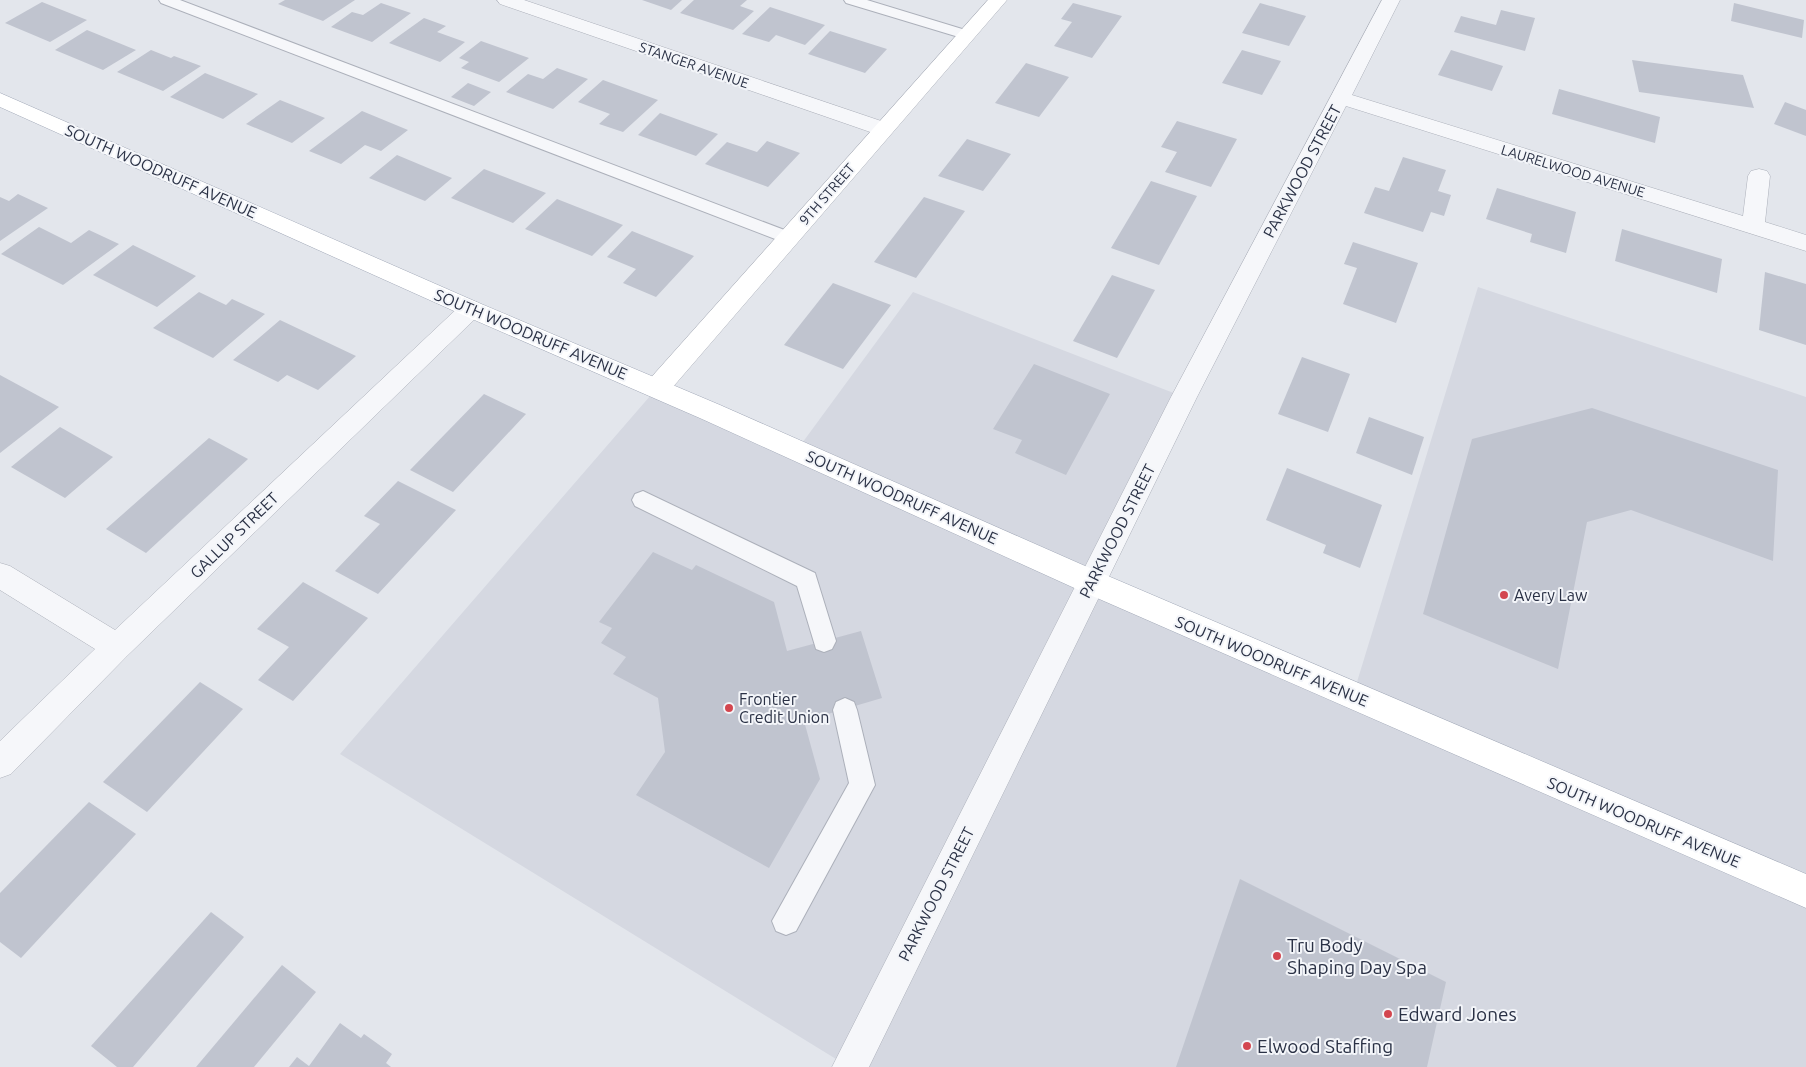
<svg xmlns="http://www.w3.org/2000/svg" width="1806" height="1067" viewBox="0 0 1806 1067" font-family="Ubuntu,sans-serif">
<rect width="100%" height="100%" fill="#e3e6ec"/>
<path fill="#d5d8e1" d="M1478,287L1806,397V1067H849L340,754L657,388L797,450L913,292L1184,397L1091,582L1353,695Z"/>
<g fill="#c0c4cf">
<path d="M285,0H355L323,21L278,4Z"/>
<path d="M642,0H682L671,10Z"/>
<path d="M694,0H747L740,6L754,11L733,30L680,13Z"/>
<path d="M42,2L87,20L50,42L5,23Z"/>
<path d="M381,3L411,13L372,42L331,27L352,12L363,15Z"/>
<path d="M1073,3L1122,16L1092,58L1054,46L1072,22L1061,19Z"/>
<path d="M1260,3L1306,16L1289,46L1242,33Z"/>
<path d="M1734,3L1804,20L1802,38L1731,21Z"/>
<path d="M770,7L825,25L805,45L776,35L769,42L742,34Z"/>
<path d="M1501,10L1535,18L1525,51L1454,32L1461,16L1496,25Z"/>
<path d="M424,18L446,26L437,32L465,42L440,62L389,43Z"/>
<path d="M87,30L136,50L103,70L55,50Z"/>
<path d="M830,31L887,49L865,73L808,54Z"/>
<path d="M481,41L529,58L499,82L461,68L469,62L459,58Z"/>
<path d="M151,50L171,58L174,56L201,66L163,91L117,72Z"/>
<path d="M1242,50L1281,61L1262,95L1222,83Z"/>
<path d="M1451,50L1503,66L1492,91L1438,75Z"/>
<path d="M1632,60L1743,75L1754,108L1639,92Z"/>
<path d="M1026,63L1069,77L1039,117L995,103Z"/>
<path d="M557,68L588,79L553,109L506,92L528,74L543,79Z"/>
<path d="M205,73L258,94L223,119L170,97Z"/>
<path d="M603,80L658,100L623,132L599,124L610,114L578,102Z"/>
<path d="M468,83L491,92L474,106L451,97Z"/>
<path d="M1559,89L1660,117L1655,143L1552,114Z"/>
<path d="M280,100L325,118L292,143L246,124Z"/>
<path d="M1785,102L1806,110V136L1774,124Z"/>
<path d="M362,111L408,130L381,151L365,145L341,164L309,151Z"/>
<path d="M660,113L718,134L696,156L638,135Z"/>
<path d="M1177,121L1237,139L1211,187L1165,172L1177,152L1161,147Z"/>
<path d="M967,139L1011,154L983,191L938,176Z"/>
<path d="M767,141L800,153L768,187L705,164L727,142L757,152Z"/>
<path d="M397,155L452,178L425,201L369,178Z"/>
<path d="M1403,157L1446,170L1438,191L1451,195L1444,216L1431,212L1423,232L1364,213L1375,187L1389,191Z"/>
<path d="M484,169L546,193L513,223L451,198Z"/>
<path d="M1151,181L1197,196L1159,265L1111,248Z"/>
<path d="M1497,188L1576,212L1566,253L1530,242L1532,234L1486,219Z"/>
<path d="M18,194L48,208L0,241V197L9,201Z"/>
<path d="M924,197L965,211L916,278L874,262Z"/>
<path d="M557,199L623,225L592,256L525,229Z"/>
<path d="M39,227L71,243L89,230L119,244L63,285L1,254Z"/>
<path d="M1622,229L1722,259L1717,293L1615,261Z"/>
<path d="M632,231L694,256L656,297L623,283L636,269L607,257Z"/>
<path d="M1353,242L1418,263L1396,323L1343,304L1357,268L1344,264Z"/>
<path d="M133,245L196,276L157,307L93,275Z"/>
<path d="M1765,272L1806,284V345L1759,330Z"/>
<path d="M1112,275L1155,290L1117,358L1073,341Z"/>
<path d="M833,283L891,305L843,369L784,345Z"/>
<path d="M199,292L226,305L232,299L265,314L213,358L153,328Z"/>
<path d="M280,320L356,356L318,390L287,375L278,382L233,360Z"/>
<path d="M1302,357L1350,374L1328,432L1278,414Z"/>
<path d="M1034,364L1110,394L1066,475L1015,453L1022,440L993,429Z"/>
<path d="M0,375L59,407L0,453Z"/>
<path d="M484,394L526,414L453,492L410,470Z"/>
<path d="M1592,408L1778,470L1773,561L1631,510L1587,522L1558,669L1423,614L1472,439Z"/>
<path d="M1369,417L1424,437L1412,475L1356,453Z"/>
<path d="M60,427L113,457L65,498L11,467Z"/>
<path d="M209,438L248,459L146,553L106,529Z"/>
<path d="M1287,468L1382,505L1360,568L1323,553L1326,545L1266,520Z"/>
<path d="M398,481L456,510L378,594L335,571L380,524L364,516Z"/>
<path d="M653,552L692,570L696,565L774,602L787,651L861,631L882,698L804,721L820,779L769,868L636,795L665,752L658,698L613,674L626,657L601,643L612,628L599,622Z"/>
<path d="M303,582L368,618L293,701L258,680L289,647L257,629Z"/>
<path d="M200,682L243,709L147,812L103,782Z"/>
<path d="M89,802L136,834L21,958L0,942V893Z"/>
<path d="M1240,879L1446,982L1427,1067H1176Z"/>
<path d="M211,912L244,937L133,1067H117L91,1046Z"/>
<path d="M282,965L316,992L254,1067H196Z"/>
<path d="M340,1023L361,1038L364,1034L392,1054L386,1063L391,1067H289L297,1057L309,1066Z"/>
</g>
<g fill="none" stroke-linecap="round" stroke-linejoin="round">
<g stroke="#acb0ba" stroke-width="2">
<g id="lane">
<path d="M159,0H180L795,234L798,238L795,242L789,244L783,242L161,3Z"/>
<path d="M844,0H867L972,32L975,35L967,40L962,38L846,3Z"/>
<path d="M643,491L815,573L836,641L832,649L824,652L816,649L797,586L635,506L632,500L635,494Z"/>
<path d="M845,698L854,702L857,710L875,785L796,931L786,935L776,931L772,921L849,783L833,710L836,702Z"/>
</g>
</g>
<g stroke="#acb0ba" stroke-width="1">
<g id="street">
<path d="M497,0H524L890,124L893,129L890,134L883,135L876,134L500,4Z"/>
<path d="M1382,0H1400L1352,95L1743,216L1748,176L1751,171L1759,169L1767,171L1770,176L1765,222L1806,235V251L1346,106L1197,397L869,1067H832L1171,397Z"/>
<path d="M471,300L479,303L483,309L479,315L127,656L11,774L0,778V741L95,649L0,590V563L10,566L115,630L463,303Z"/>
</g>
</g>
<g stroke="#acb0ba" stroke-width="1">
<path id="secondary" d="M988,0H1007L666,395L657,398L648,395L645,388L648,381Z"/>
</g>
<g stroke="#a2a9b8" stroke-width="1">
<path id="primary" d="M0,93L479,303L720,405L1101,573L1806,874V908L1081,591L702,419L463,315L0,107Z"/>
</g>
<use href="#lane" fill="#f6f7fa" fill-rule="evenodd"/>
<use href="#street" fill="#f6f7fa" fill-rule="evenodd"/>
<use href="#secondary" fill="#fff" fill-rule="evenodd"/>
<use href="#primary" fill="#fff" fill-rule="evenodd"/>
</g>
<g fill="#d3464f" stroke="#f3f5f9" stroke-width="2">
<circle cx="1504" cy="595" r="5"/>
<circle cx="729" cy="708" r="5"/>
<circle cx="1277" cy="956" r="5"/>
<circle cx="1388" cy="1014" r="5"/>
<circle cx="1247" cy="1046" r="5"/>
</g>
<g text-anchor="middle" stroke-width="4" stroke-linejoin="round" paint-order="stroke">
<g font-size="14" fill="#2a3145" stroke="#f3f5f9">
<text transform="translate(694 65) rotate(19)" y="5">STANGER AVENUE</text>
<text transform="translate(1573 171) rotate(17)" y="5">LAURELWOOD AVENUE</text>
<text transform="translate(827 194) rotate(-49)" y="5">9TH STREET</text>
</g>
<g font-size="16" fill="#2a3145" stroke="#f3f5f9">
<text transform="translate(161 171) rotate(24)" y="6">SOUTH WOODRUFF AVENUE</text>
<text transform="translate(1302 171) rotate(-62)" y="6">PARKWOOD STREET</text>
<text transform="translate(531 334) rotate(23)" y="6">SOUTH WOODRUFF AVENUE</text>
<text transform="translate(902 497) rotate(24)" y="6">SOUTH WOODRUFF AVENUE</text>
<text transform="translate(1117 531) rotate(-63)" y="6">PARKWOOD STREET</text>
<text transform="translate(234 535) rotate(-44)" y="6">GALLUP STREET</text>
<text transform="translate(1272 661) rotate(23)" y="6">SOUTH WOODRUFF AVENUE</text>
<text transform="translate(1644 822) rotate(23)" y="6">SOUTH WOODRUFF AVENUE</text>
<text transform="translate(936 894) rotate(-63)" y="6">PARKWOOD STREET</text>
</g>
<g font-size="16" fill="#2a3145" stroke="#f3f5f9" text-anchor="start">
<text x="1514" y="601">Avery Law</text>
<text x="739" y="705">Frontier<tspan x="739" dy="18">Credit Union</tspan></text>
</g>
<g font-size="19" fill="#2a3145" stroke="#f3f5f9" text-anchor="start">
<text x="1287" y="952">Tru Body<tspan x="1287" dy="22">Shaping Day Spa</tspan></text>
<text x="1398" y="1021">Edward Jones</text>
<text x="1257" y="1053">Elwood Staffing</text>
</g>
</g>
</svg>
